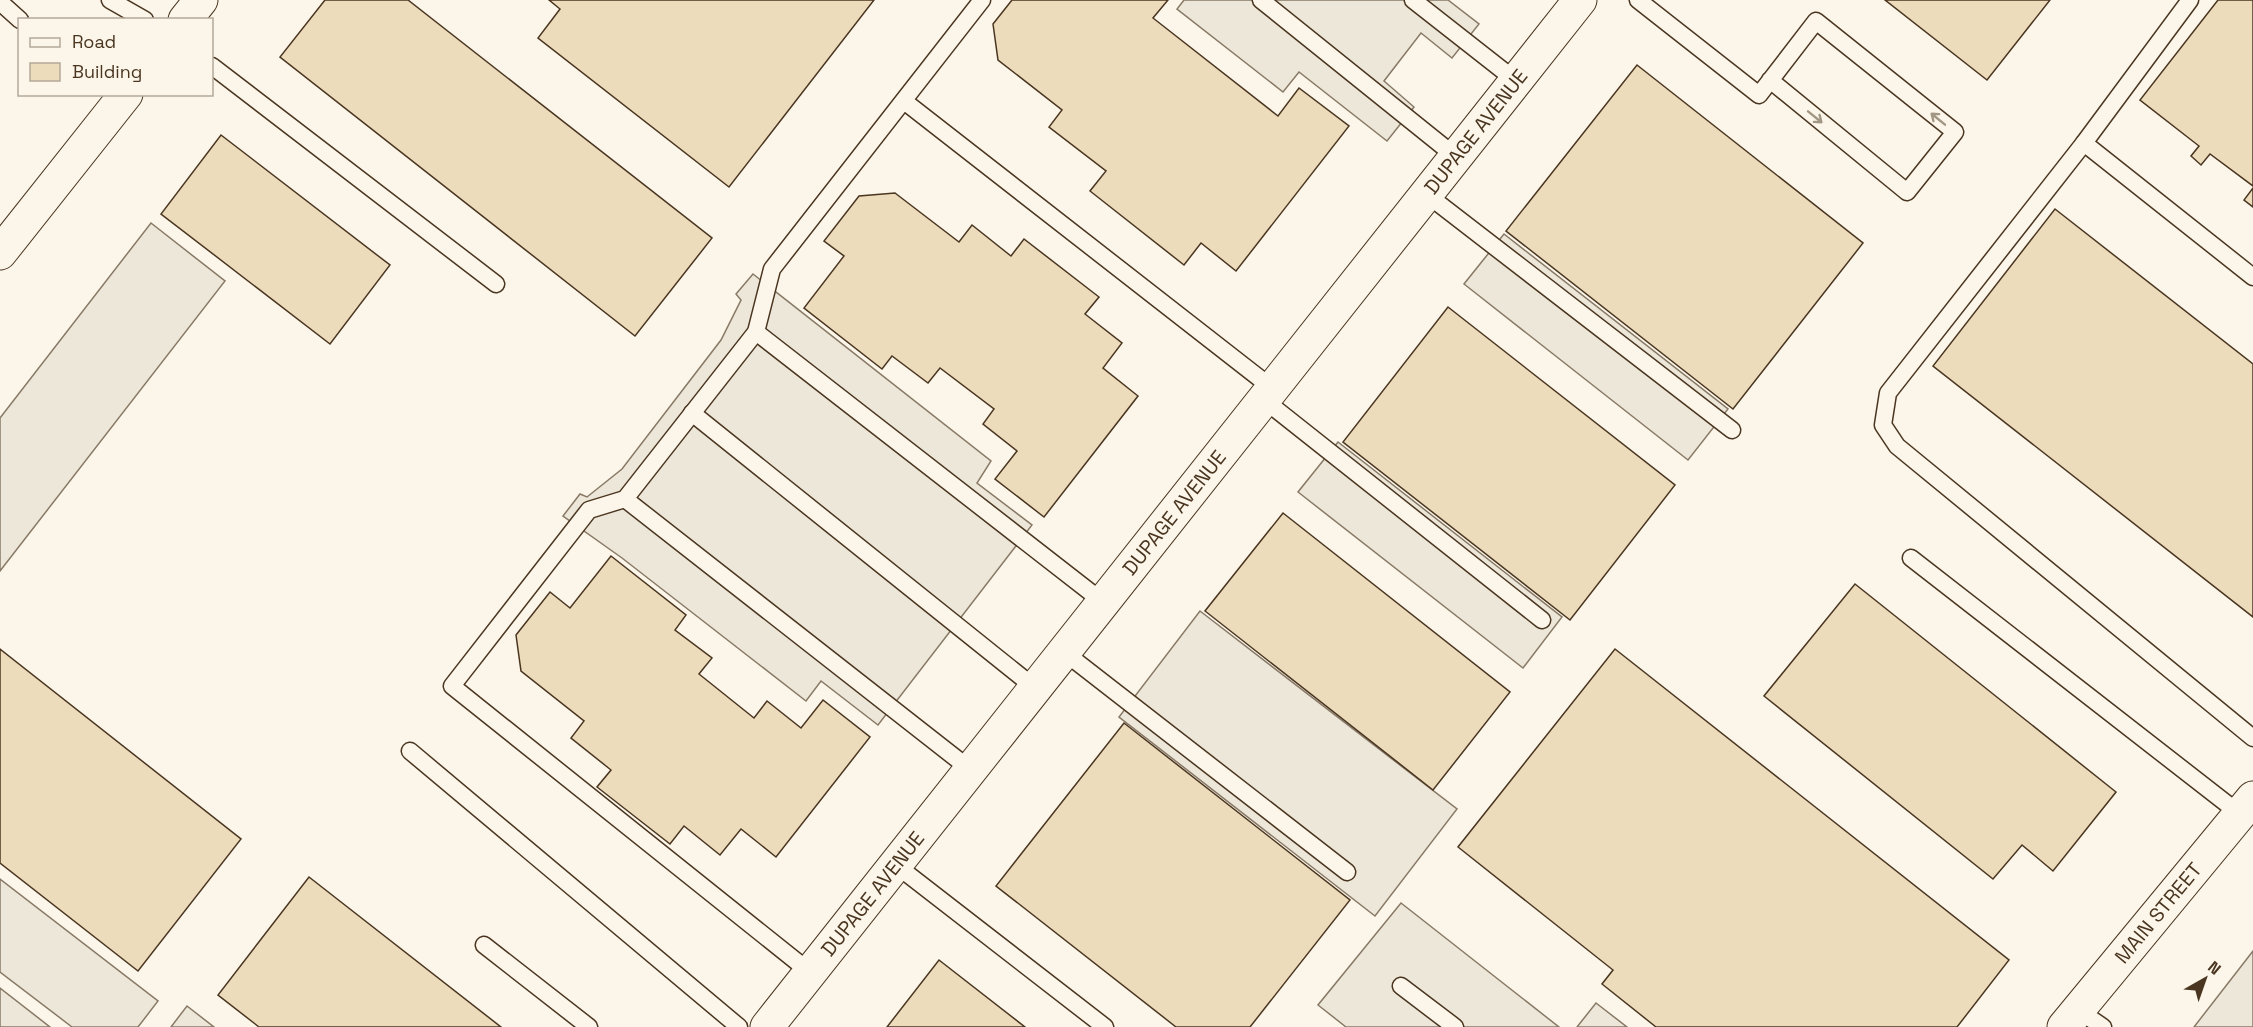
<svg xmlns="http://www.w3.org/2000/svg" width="2253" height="1027" viewBox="0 0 2253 1027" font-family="'Space Grotesk',sans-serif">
<rect width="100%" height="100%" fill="#fbf6e9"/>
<g fill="#ede7d9" stroke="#887966" stroke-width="1.5">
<path d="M1184,0H1448L1479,24L1452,58L1421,33L1384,81L1414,107L1387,141L1299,72L1283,92L1177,9Z"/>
<path d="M151,223L225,281L0,571V418Z"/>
<path d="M1504,234L1728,409L1688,460L1464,284Z"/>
<path d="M753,274L991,461L977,483L1032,525L878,725L821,681L806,701L622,558L563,516L580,494L587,497L622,469L721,340L741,300L736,294Z"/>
<path d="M1338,442L1562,617L1523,668L1298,492Z"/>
<path d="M1200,611L1457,809L1375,916L1119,717Z"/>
<path d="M0,879L158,1001L138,1027H72L0,972Z"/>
<path d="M1401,903L1559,1027H1346L1318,1005Z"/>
<path d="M2253,951V1027H2194Z"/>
<path d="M0,988L50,1027H0Z"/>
<path d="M1596,1003L1627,1027H1577Z"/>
<path d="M187,1006L214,1027H171Z"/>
</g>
<g fill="#ecdcbc" stroke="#4a3520" stroke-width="1.5">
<path d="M325,0H408L712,238L635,336L280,57Z"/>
<path d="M549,0H874L729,187L538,38L560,9Z"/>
<path d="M1012,0H1168L1153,18L1278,116L1299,88L1349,126L1236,271L1201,243L1184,265L1090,191L1106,171L1049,127L1062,110L998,60L993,24Z"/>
<path d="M1885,0H2050L1987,80Z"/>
<path d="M2218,0H2253V186L2210,154L2201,165L2191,156L2199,146L2140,100Z"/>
<path d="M1637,65L1863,243L1733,409L1506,231Z"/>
<path d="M221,135L390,265L330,344L161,214Z"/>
<path d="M2253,188V207L2244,200Z"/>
<path d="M895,193L959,242L972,225L1011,256L1024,239L1099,297L1085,314L1122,343L1103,368L1138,396L1044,517L995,479L1017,451L983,424L994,409L940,368L928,383L892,356L882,369L804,308L844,256L824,241L859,196Z"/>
<path d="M2055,209L2253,364V617L1933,366Z"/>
<path d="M1448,307L1675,485L1570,620L1343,442Z"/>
<path d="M1283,513L1510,692L1433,790L1205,611Z"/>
<path d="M611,556L686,615L675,630L712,658L699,674L754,718L767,701L801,728L823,700L870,737L776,857L741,829L720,855L684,826L670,844L597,787L611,770L571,738L584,721L521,671L516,635L550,592L570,608Z"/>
<path d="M1855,584L2116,792L2053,871L2022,845L1993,879L1764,696Z"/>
<path d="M0,649L241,839L138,971L0,863Z"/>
<path d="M1615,649L2009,960L1957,1027H1656L1602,984L1613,970L1458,847Z"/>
<path d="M1124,723L1350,900L1250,1027H1176L996,886Z"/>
<path d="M309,877L501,1027H259L218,995Z"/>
<path d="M939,960L1025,1027H887Z"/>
</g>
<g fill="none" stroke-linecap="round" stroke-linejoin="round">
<g stroke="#4a3520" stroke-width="19">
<g id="service">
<path d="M110,0L145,20"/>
<path d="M1261,0L1455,156"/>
<path d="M1413,0L1515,80"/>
<path d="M1638,0L1759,95L1816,21L1955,132L1907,192L1770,80"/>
<path d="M2190,0L2084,143L1888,393L1883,425L1897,446L2253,738"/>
<path d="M0,2L20,20"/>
<path d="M212,66L496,284"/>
<path d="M904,101L1272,388"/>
<path d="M2084,143L2253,277"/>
<path d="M1425,193L1732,430"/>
<path d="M756,332L1103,602"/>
<path d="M1263,399L1542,620"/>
<path d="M692,413L1035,688"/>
<path d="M625,499L971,770"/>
<path d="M1911,558L2240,814"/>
<path d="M1064,652L1347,872"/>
<path d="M410,751L739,1027"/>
<path d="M896,865L1105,1027"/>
<path d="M484,945L589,1027"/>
<path d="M811,973L452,686L589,510L625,499L756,332L772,269L982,0"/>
<path d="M1401,986L1455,1027"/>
<path d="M2078,1010L2103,1027"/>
</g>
</g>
<g stroke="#4a3520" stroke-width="35">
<g id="minor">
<path d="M185,20L201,0"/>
<path d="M0,253L126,94"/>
<path id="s1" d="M767,1027L1580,0"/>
<path id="s2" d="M2064,1027L2253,798"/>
</g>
</g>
<use href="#service" stroke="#fbf6e9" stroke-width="16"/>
<use href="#minor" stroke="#fbf6e9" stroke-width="33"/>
</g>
<defs><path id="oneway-shaft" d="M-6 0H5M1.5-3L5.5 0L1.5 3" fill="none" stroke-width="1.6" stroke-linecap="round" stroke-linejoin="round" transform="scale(1.5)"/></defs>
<g stroke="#a29684">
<use href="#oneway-shaft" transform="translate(1815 117) rotate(39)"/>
<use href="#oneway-shaft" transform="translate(1938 119) rotate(-141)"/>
</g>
<g text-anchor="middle" stroke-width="4.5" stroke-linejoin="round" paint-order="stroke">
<g font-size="20" fill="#4a3520" stroke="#fbf6e9">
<text dy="7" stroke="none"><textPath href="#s1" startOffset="1142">DUPAGE AVENUE</textPath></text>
<text dy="7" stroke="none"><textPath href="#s1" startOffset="656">DUPAGE AVENUE</textPath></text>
<text dy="7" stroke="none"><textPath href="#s1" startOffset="170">DUPAGE AVENUE</textPath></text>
<text dy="7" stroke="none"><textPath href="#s2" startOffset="148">MAIN STREET</textPath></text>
</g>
</g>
<rect x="18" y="18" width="195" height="78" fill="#fbf6e9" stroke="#b4a999" stroke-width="1.5"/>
<rect x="30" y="38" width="30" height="9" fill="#fbf6e9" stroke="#b4a999" stroke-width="1.5"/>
<text x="72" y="48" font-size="18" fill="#4a3520">Road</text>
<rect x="30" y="63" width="30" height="18" fill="#ecdcbc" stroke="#b4a999" stroke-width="1.5"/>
<text x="72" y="78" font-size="18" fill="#4a3520">Building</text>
<g transform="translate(2205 979) rotate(40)" stroke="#fbf6e9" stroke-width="4.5" paint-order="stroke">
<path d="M0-4.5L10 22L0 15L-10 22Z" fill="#4a3520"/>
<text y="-9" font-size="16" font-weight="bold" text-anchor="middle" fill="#4a3520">N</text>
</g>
</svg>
